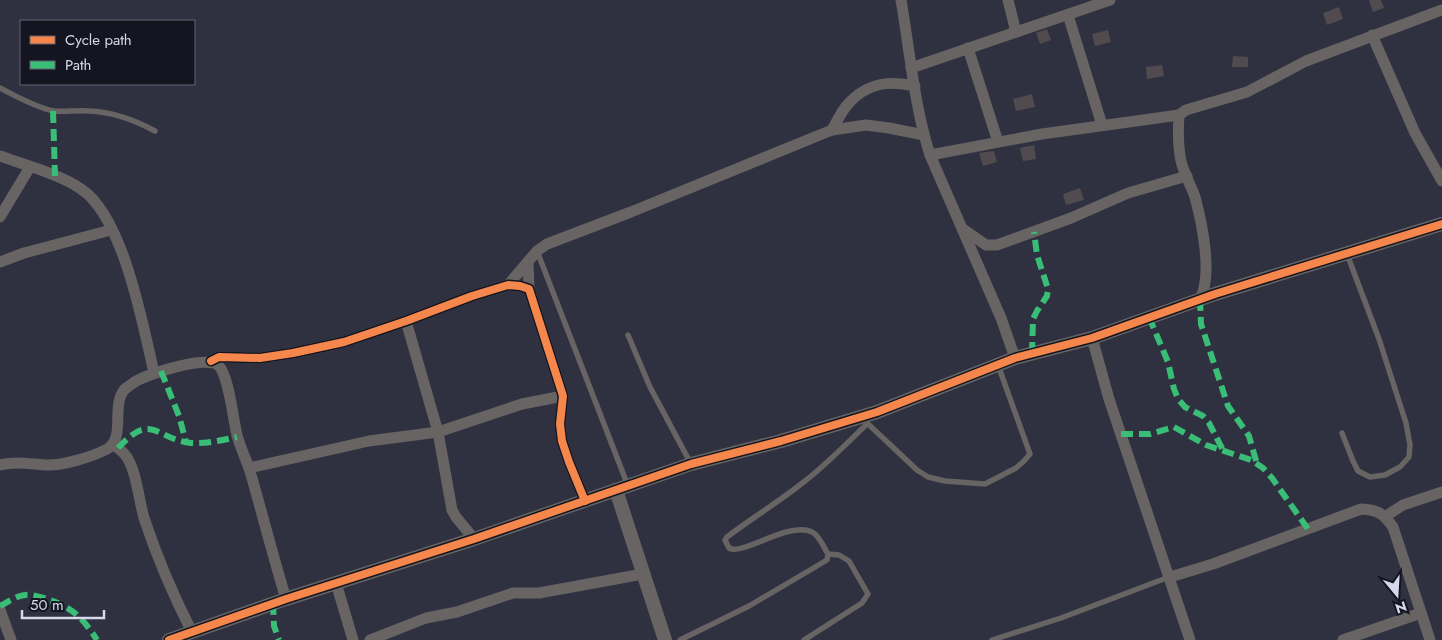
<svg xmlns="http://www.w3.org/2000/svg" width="1442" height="640" viewBox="0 0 1442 640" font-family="Jost,sans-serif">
<rect width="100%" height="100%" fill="#2f3140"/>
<g fill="#514a4e">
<path d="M1369,0H1381L1384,8L1373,12Z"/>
<path d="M1339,7L1343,19L1327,25L1323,13Z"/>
<path d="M1047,29L1051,40L1040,44L1036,33Z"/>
<path d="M1108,30L1111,42L1095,46L1092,34Z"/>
<path d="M1233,56L1248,57V67H1232Z"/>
<path d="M1162,65L1164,76L1147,79L1146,67Z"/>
<path d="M1032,94L1035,107L1016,111L1013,99Z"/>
<path d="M1034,145L1036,159L1023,161L1020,148Z"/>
<path d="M994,151L997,162L983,166L979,153Z"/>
<path d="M1080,188L1084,200L1066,205L1063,194Z"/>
</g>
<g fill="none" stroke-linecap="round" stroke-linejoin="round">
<g stroke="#676463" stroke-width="5.5">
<path d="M0,88C13,95 39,109 54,111C65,112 77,110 89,111C113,112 133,119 155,131"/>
<path d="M537,251L628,486"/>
<path d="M628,335L650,387L691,464"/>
<path d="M866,422L917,470L928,477L945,481L985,484L1016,468L1024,461L1030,454L998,365"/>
<path d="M1342,433L1353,461L1358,471L1370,477L1385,475L1400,467L1409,457L1410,445L1406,423L1379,339L1347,254"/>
<path d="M680,640L749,606L827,560L828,554C824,548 820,536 812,532C788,521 743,556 729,548L725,540L727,537C752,518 780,501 805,481C827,464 847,443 867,424"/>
<path d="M804,640L862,603L868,594L849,561L839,555L828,554"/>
<path d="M992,640L1061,618L1169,577"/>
</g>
<g stroke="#676463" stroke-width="11">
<path d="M901,0C910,52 914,105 930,155L1001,318L1015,358"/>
<path d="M1008,0L1016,32"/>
<path d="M1068,15L1102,125"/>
<path d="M1372,35L1415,133L1442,181"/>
<path d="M968,48L998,142"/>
<path d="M911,68L1110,0"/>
<path d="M832,130C837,121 842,110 849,103C867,83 889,80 915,86"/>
<path d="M930,155L1042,134L1179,115"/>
<path d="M0,156C24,165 60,174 81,189C123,216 143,325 154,373"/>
<path d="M0,217L30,167"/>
<path d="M963,229L986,245H997L1071,218L1128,193L1187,176"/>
<path d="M0,262L24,253L111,230"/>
<path d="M528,262L529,289"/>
<path d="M508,285L537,251L547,244L631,212L832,130L866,125L889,128L924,135"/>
<path d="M1200,299C1213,275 1202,223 1195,197C1191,185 1184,174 1181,161C1178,147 1178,130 1179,115L1186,110L1247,92L1306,61L1442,10"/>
<path d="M406,321L438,432L452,510L456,517L474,539"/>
<path d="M1092,338L1109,399L1190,640"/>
<path d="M211,361L219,357L260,358L293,353L344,342L406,321L472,296L508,285L520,286L529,289L563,396L560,424L562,441L569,462L585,501"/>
<path d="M113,445C120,449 126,454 129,461C137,475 139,501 144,518C157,557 173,595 192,632"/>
<path d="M0,465C16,461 29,464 45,465C62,466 92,457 107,449C126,438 111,407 124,390C127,387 132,384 136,381C149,374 208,354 219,366C229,377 233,419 237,435C240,447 246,459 250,471C262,513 273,556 286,599"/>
<path d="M249,468L369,441L438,432L522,404L563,396"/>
<path d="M1386,516L1403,505L1442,492"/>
<path d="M1170,577L1213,564L1361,509C1378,510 1383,513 1393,527L1430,640"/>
<path d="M336,583L353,640"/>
<path d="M0,610L11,640"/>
<path d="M370,640L426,618L457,612L513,593H539L643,574"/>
<path d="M1343,640L1421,613"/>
</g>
<g stroke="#676463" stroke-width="14">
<path d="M616,490L665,640"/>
<path d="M169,640L286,599L474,539L691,464L781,441L877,412L1015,358L1092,338L1215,294L1442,224"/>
</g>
<g stroke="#3abd76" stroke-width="6" stroke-dasharray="12 6" stroke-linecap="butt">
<path d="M53,111L55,176"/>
<path d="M1200,299L1201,324L1228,406L1249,436L1257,464"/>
<path d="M1149,317L1168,362L1174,389L1178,399L1185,407L1203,416L1209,423L1223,450"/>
<path d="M1032,354L1033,319L1037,311L1047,296L1048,289L1037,255L1034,232"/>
<path d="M161,371L179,416L186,442"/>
<path d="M1121,434H1150L1174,427L1206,445L1251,460L1263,468L1272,478L1308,529"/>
<path d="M118,448C152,411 155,439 191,443C207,444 222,440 237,437"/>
<path d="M273,603L274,626L279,640"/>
<path d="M0,606C8,602 16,596 25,595C32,594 40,597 47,599C72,607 83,618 97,640"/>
</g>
<g stroke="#141521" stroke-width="11">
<g id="cycleway">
<path d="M211,361L219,357L260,358L293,353L344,342L406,321L472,296L508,285L520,286L529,289L563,396L560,424L562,441L569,462L585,501"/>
<path d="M169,640L286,599L474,539L691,464L781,441L877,412L1015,358L1092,338L1215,294L1442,224"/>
</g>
</g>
<use href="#cycleway" stroke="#f5874c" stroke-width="8"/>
</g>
<rect x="20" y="20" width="175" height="65" fill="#141521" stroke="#626372"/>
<rect x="30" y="36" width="25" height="8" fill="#f5874c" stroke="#626372"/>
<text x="65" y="45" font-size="15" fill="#d7d9eb">Cycle path</text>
<rect x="30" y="61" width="25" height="8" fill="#3abd76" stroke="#626372"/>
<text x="65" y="70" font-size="15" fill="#d7d9eb">Path</text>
<g transform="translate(1397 595) rotate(162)" stroke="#141521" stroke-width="4" paint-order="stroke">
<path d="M0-4L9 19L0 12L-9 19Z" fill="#d7d9eb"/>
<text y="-8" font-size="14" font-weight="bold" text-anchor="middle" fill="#d7d9eb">N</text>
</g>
<path d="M22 610v8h82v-8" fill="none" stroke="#d7d9eb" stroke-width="2.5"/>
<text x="30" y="610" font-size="15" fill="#d7d9eb" stroke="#141521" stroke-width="4" paint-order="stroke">50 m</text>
</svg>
